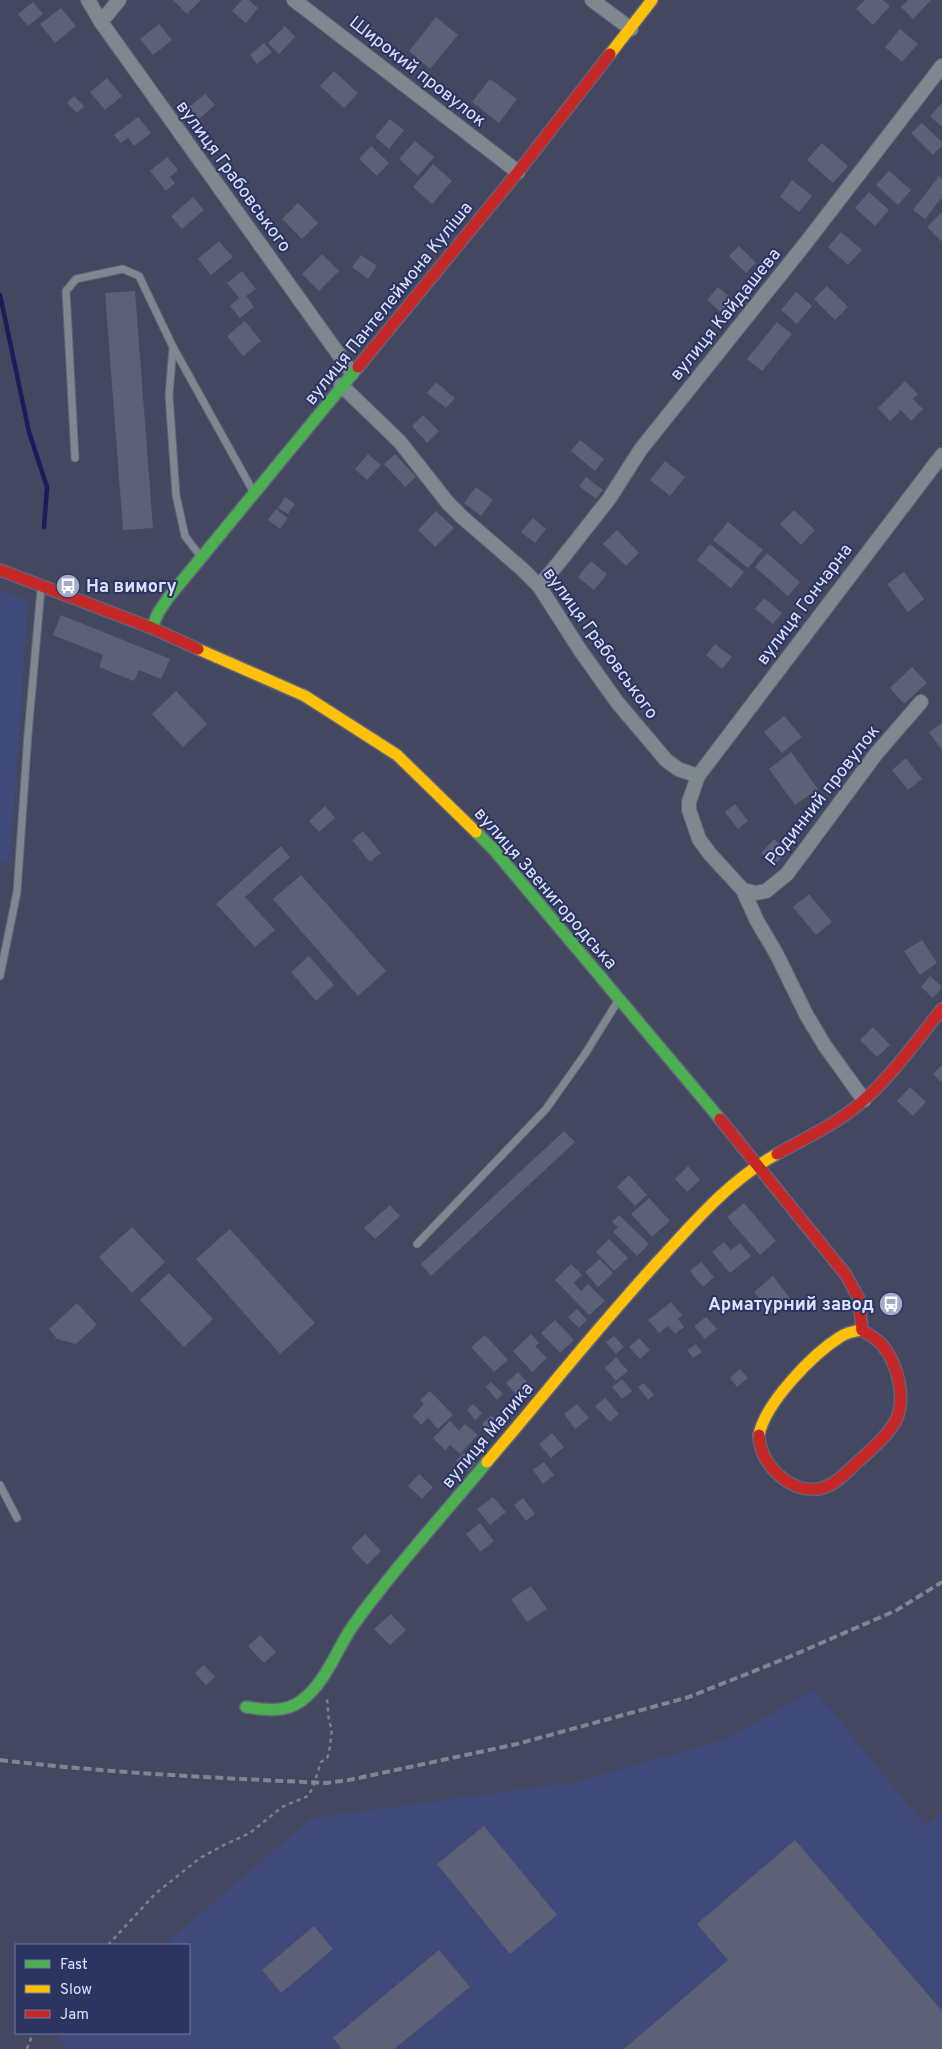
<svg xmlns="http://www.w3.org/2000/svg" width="942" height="2049" viewBox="0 0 942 2049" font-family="Overpass,sans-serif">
<rect width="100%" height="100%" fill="#434760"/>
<g fill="#3f497a">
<path d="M0,590L28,601L10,864L0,862Z"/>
<path d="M814,1690L926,1826L942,1813V2049H67L58,2037L63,2033H189V1945H164L312,1818L576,1782L726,1739Z"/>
</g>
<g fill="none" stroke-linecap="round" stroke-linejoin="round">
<path stroke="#1a1c5e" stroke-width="4.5" d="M0,295L29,432L47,487L44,527"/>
</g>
<g fill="#5d6175">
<path d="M173,0H201L187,14Z"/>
<path d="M242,0H249L258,8L246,23L232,11Z"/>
<path d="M865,0H883L890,6L873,25L856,9Z"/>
<path d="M908,0H931L913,19L901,7Z"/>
<path d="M33,2L43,14L28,26L18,14Z"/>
<path d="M61,8L76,26L55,43L40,24Z"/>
<path d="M436,17L458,35L430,69L409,51Z"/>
<path d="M159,24L172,40L153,55L140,39Z"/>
<path d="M285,26L295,37L279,54L268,43Z"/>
<path d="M900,29L918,44L902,62L885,47Z"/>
<path d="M264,43L272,52L257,64L250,55Z"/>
<path d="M334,71L358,93L344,108L320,86Z"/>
<path d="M107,78L122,96L105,110L90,92Z"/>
<path d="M490,79L517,99L499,123L472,102Z"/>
<path d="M205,94L215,105L199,119L189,107Z"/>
<path d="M74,96L84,106L77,113L67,103Z"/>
<path d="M942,103V127L930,116Z"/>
<path d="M138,117L151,133L134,146L128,138L121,143L114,135Z"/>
<path d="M390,119L404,130L389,149L375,137Z"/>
<path d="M922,123L942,142V146L933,155L911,133Z"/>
<path d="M415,141L434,157L418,176L399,159Z"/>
<path d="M822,143L848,166L833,183L807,160Z"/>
<path d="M371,146L389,163L377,176L359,159Z"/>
<path d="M167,157L178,170L170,177L175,183L166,191L150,171Z"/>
<path d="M433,164L452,181L432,204L413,187Z"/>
<path d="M889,171L911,190L898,205L876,185Z"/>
<path d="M939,176L942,178V197L925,219L913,210Z"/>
<path d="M792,180L812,196L799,212L780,197Z"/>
<path d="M869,192L889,210L875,226L855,208Z"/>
<path d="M193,197L204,210L182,229L171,216Z"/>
<path d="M298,203L318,223L302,239L282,219Z"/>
<path d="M942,212V242L927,227Z"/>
<path d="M841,232L862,250L848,265L828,247Z"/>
<path d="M219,241L233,257L211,275L198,259Z"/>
<path d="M739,246L756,263L746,273L729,256Z"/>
<path d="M322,254L339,271L319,291L302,274Z"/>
<path d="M361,255L377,266L368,279L352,267Z"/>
<path d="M242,271L256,289L246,296L254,307L240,318L230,306L239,298L227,283Z"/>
<path d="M827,286L848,307L835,320L814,299Z"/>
<path d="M718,287L735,301L724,315L707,300Z"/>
<path d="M135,291L153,528L123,530L105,293Z"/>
<path d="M796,292L812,306L797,324L781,310Z"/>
<path d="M245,321L261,341L243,356L227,336Z"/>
<path d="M777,322L792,334L762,371L747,359Z"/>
<path d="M905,381L918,394L913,399L923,409L911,421L901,410L890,421L878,408Z"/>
<path d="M436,382L455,398L446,408L427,393Z"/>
<path d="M423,415L439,431L427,443L412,426Z"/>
<path d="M580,440L604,459L595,471L571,451Z"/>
<path d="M368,454L381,465L367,480L355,469Z"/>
<path d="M395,454L416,477L405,487L384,464Z"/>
<path d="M665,461L685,477L670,496L650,480Z"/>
<path d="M586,477L603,490L596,499L579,486Z"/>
<path d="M476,487L493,500L481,516L464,503Z"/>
<path d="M285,497L295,504L288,514L278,508Z"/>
<path d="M276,509L288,518L280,529L268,520Z"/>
<path d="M794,510L815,530L801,545L780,524Z"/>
<path d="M436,511L454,528L435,547L418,530Z"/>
<path d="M533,518L546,529L535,543L521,532Z"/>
<path d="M728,522L763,550L748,568L713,540Z"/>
<path d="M617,530L639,553L626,566L603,544Z"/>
<path d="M710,544L744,572L731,588L697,560Z"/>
<path d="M767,553L800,582L788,596L755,567Z"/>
<path d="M591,561L607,574L594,590L578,577Z"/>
<path d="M904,572L924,599L908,612L887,584Z"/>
<path d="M764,598L782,613L773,624L755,609Z"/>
<path d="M61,615L170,659L161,679L139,670L134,681L99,667L103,655L53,635Z"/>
<path d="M715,644L732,657L722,669L706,655Z"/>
<path d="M912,667L927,683L904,704L890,688Z"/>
<path d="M176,691L207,724L183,747L152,714Z"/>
<path d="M784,716L802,737L782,753L764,732Z"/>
<path d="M942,723V750L929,732Z"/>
<path d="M791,752L818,789L795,805L769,769Z"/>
<path d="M906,758L922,779L908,790L892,770Z"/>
<path d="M735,804L748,821L738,829L725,812Z"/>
<path d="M325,806L335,818L319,832L309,821Z"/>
<path d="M363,831L381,853L370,862L352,840Z"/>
<path d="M774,839L787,851L775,865L761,853Z"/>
<path d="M281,846L290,857L245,897L275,930L255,947L216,904Z"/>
<path d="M301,875L386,971L358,996L273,899Z"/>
<path d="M809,894L832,922L816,935L793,907Z"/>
<path d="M922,940L937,963L920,975L904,951Z"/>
<path d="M309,956L334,985L316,1001L291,972Z"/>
<path d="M930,976L942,987L933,998L921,987Z"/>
<path d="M873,1027L890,1045L877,1057L860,1040Z"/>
<path d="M942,1065V1083L933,1074Z"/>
<path d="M910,1087L926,1102L913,1116L897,1101Z"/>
<path d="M564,1131L575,1142L431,1276L421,1264Z"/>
<path d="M688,1166L700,1180L687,1192L675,1179Z"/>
<path d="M629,1175L647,1195L635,1206L617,1187Z"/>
<path d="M649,1198L670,1221L652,1237L631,1214Z"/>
<path d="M744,1203L776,1241L760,1255L727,1217Z"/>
<path d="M390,1205L400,1216L375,1239L364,1228Z"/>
<path d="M619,1215L649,1244L637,1256L613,1232L618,1227L612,1222Z"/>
<path d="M132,1227L165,1262L132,1293L99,1257Z"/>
<path d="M230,1229L315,1323L280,1354L196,1259Z"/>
<path d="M609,1239L628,1258L614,1271L596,1252Z"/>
<path d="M724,1242L731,1250L740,1243L751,1256L730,1273L712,1252Z"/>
<path d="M600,1259L613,1273L598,1287L585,1272Z"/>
<path d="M701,1262L714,1277L703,1287L690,1271Z"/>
<path d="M571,1264L582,1275L574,1283L581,1291L588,1284L605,1301L589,1315L555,1280Z"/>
<path d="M169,1273L213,1319L184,1347L140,1300Z"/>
<path d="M773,1276L790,1298L772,1313L754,1292Z"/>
<path d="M671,1302L682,1315L678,1319L684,1327L675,1334L668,1326L659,1333L648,1320Z"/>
<path d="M77,1303L97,1325L76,1344L57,1339L49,1329Z"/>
<path d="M577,1309L587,1320L579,1328L568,1317Z"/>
<path d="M706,1317L717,1329L705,1339L694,1326Z"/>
<path d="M555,1320L574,1340L560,1353L541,1333Z"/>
<path d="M531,1334L539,1343L535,1346L547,1358L532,1372L513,1351Z"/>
<path d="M485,1335L508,1360L494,1372L471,1347Z"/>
<path d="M614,1336L624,1347L616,1354L606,1342Z"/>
<path d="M639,1338L650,1350L640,1359L629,1347Z"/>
<path d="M696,1344L702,1352L693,1358L687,1350Z"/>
<path d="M616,1357L628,1371L616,1381L605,1368Z"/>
<path d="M740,1369L748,1378L737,1387L730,1378Z"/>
<path d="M518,1372L533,1389L521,1400L506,1383Z"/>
<path d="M622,1379L632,1391L622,1399L612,1387Z"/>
<path d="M491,1382L503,1394L497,1400L486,1387Z"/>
<path d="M644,1383L654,1395L648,1400L638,1387Z"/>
<path d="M430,1391L453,1415L438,1429L428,1418L421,1425L413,1416L424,1404L420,1400Z"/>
<path d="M605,1398L619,1414L610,1422L595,1406Z"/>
<path d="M473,1404L482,1413L475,1420L467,1410Z"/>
<path d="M577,1404L589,1418L575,1429L564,1414Z"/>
<path d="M492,1415L503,1428L494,1436L482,1424Z"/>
<path d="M450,1421L459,1430L465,1424L478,1435L460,1454L450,1445L445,1450L433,1438Z"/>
<path d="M552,1433L564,1447L551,1458L539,1444Z"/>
<path d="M464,1452L476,1463L468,1472L456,1461Z"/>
<path d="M544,1462L554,1475L543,1484L533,1470Z"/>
<path d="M419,1474L433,1487L422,1499L408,1486Z"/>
<path d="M493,1497L506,1512L490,1525L477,1509Z"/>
<path d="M523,1498L535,1514L526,1521L514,1505Z"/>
<path d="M480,1523L494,1541L480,1552L466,1534Z"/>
<path d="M365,1534L381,1551L367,1565L351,1548Z"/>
<path d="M531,1586L547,1609L527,1622L511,1599Z"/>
<path d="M391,1614L406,1630L390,1645L374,1629Z"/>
<path d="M260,1635L276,1652L264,1663L248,1646Z"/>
<path d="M204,1665L215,1677L206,1685L195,1673Z"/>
<path d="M484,1826L557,1915L510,1954L437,1864Z"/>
<path d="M795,1840L942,2011V2049H624L728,1960L697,1924Z"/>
<path d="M314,1926L333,1949L281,1993L262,1970Z"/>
<path d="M439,1950L470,1987L394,2049H342L333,2038Z"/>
</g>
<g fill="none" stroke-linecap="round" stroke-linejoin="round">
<g stroke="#60647a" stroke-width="9">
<g id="lane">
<path d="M173,347L169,395L176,495L185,536L201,557"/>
<path d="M75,458L66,291L76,279L123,269L139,276L173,347L253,491"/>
<path d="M0,976L17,892L28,734L41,589"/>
<path d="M417,1244L546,1109L585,1054L618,1001"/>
<path d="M0,1485L17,1518"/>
</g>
</g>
<g stroke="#60647a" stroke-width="16">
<g id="street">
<path d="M88,0L101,22L352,373"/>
<path d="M294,0L518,172"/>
<path d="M592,0L631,29"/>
<path d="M101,22L119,0"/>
<path d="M341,385L400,442L448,503L462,517L522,569L539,586L580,650L617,702L666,760L678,769L698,776L689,802V810L699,839L710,854L743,890L757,921L776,953L807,1016L825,1046L864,1100"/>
<path d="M539,586L557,565L609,499L641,449L805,244L942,66"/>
<path d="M698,776L942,455"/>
<path d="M743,890L756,893L766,891L787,874L876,754L921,702"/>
</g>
</g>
<g stroke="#60647a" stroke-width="14">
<g id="fast">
<path d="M152,628L158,613L168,598L358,367"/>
<path d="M476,832L494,850L720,1119"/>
<path d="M246,1707C265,1710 285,1713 301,1701C328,1681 337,1646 357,1620C397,1565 444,1514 487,1462"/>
</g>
</g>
<g stroke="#60647a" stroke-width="14">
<g id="slow">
<path d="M610,54L652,0"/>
<path d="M198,649L305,696L397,755L476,832"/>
<path d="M759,1435C765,1403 813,1354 840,1337C846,1333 854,1331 862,1330"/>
<path d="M487,1462C545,1394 601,1323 662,1257C697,1219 731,1179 777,1154"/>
</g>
</g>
<g stroke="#60647a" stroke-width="14">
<g id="jam">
<path d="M358,367L518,172L610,54"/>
<path d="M0,570L152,628L198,649"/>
<path d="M720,1119L846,1275L859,1299L862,1330"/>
<path d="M777,1154C807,1137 839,1123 865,1099C894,1073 917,1040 942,1009"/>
<path d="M759,1435C759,1463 789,1493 818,1489C836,1486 848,1470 861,1459C873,1448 887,1436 895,1422C907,1400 898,1365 883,1346C878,1339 869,1335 862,1330"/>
</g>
</g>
<g stroke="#7a818d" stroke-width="2.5" stroke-dasharray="4 4" stroke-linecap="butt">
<path d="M108,1945L155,1894L200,1858L224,1845L250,1833L282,1807L308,1796L313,1787L321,1762L327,1758L329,1753L332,1729L329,1722L327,1699"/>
<path d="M27,2049L33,2033"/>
</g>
<use href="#lane" stroke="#7e888e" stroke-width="7"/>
<use href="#street" stroke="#7e888e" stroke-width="14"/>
<use href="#fast" stroke="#4caf50" stroke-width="11"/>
<use href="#slow" stroke="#ffc107" stroke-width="11"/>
<use href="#jam" stroke="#c62828" stroke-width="11"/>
<path stroke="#7f8691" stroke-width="4" stroke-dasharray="8 4" stroke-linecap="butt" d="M0,1760C108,1773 217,1778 326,1783L349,1780L517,1744L689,1697L789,1657L897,1610L942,1582"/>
</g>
<defs>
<g id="bus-disc" transform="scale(1.25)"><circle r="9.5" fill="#a4abc6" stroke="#2c3461"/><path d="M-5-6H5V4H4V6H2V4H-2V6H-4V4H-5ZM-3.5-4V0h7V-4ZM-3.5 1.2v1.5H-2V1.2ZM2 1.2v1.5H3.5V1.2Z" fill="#fff"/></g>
</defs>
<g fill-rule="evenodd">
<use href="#bus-disc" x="68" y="586"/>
<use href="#bus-disc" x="891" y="1304"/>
</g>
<g text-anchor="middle" stroke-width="4" stroke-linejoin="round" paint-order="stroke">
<g font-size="18" fill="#d9e1fd" stroke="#2c3461">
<text transform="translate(418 71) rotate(38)" y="6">Широкий провулок</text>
<text transform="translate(234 176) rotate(54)" y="6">вулиця Грабовського</text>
<text transform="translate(388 303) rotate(-51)" y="6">вулиця Пантелеймона Куліша</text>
<text transform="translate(725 314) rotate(-51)" y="6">вулиця Кайдашева</text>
<text transform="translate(804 604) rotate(-53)" y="6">вулиця Гончарна</text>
<text transform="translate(601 643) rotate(54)" y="6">вулиця Грабовського</text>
<text transform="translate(822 795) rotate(-52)" y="6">Родинний провулок</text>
<text transform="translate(546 888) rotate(49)" y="6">вулиця Звенигородська</text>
<text transform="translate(487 1435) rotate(-50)" y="6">вулиця Малика</text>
</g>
<g font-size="18" font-weight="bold" fill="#d9e1fd" stroke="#2c3461" text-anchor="start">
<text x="86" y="592">На вимогу</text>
<text x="874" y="1310" text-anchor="end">Арматурний завод</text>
</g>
</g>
<rect x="15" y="1944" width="175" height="90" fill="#2c3461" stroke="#71799f"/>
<rect x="25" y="1960" width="25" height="8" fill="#4caf50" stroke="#71799f"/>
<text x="60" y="1969" font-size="15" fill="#d9e1fd">Fast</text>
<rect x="25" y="1985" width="25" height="8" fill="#ffc107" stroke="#71799f"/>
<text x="60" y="1994" font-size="15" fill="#d9e1fd">Slow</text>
<rect x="25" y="2010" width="25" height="8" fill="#c62828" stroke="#71799f"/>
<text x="60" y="2019" font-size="15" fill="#d9e1fd">Jam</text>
</svg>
